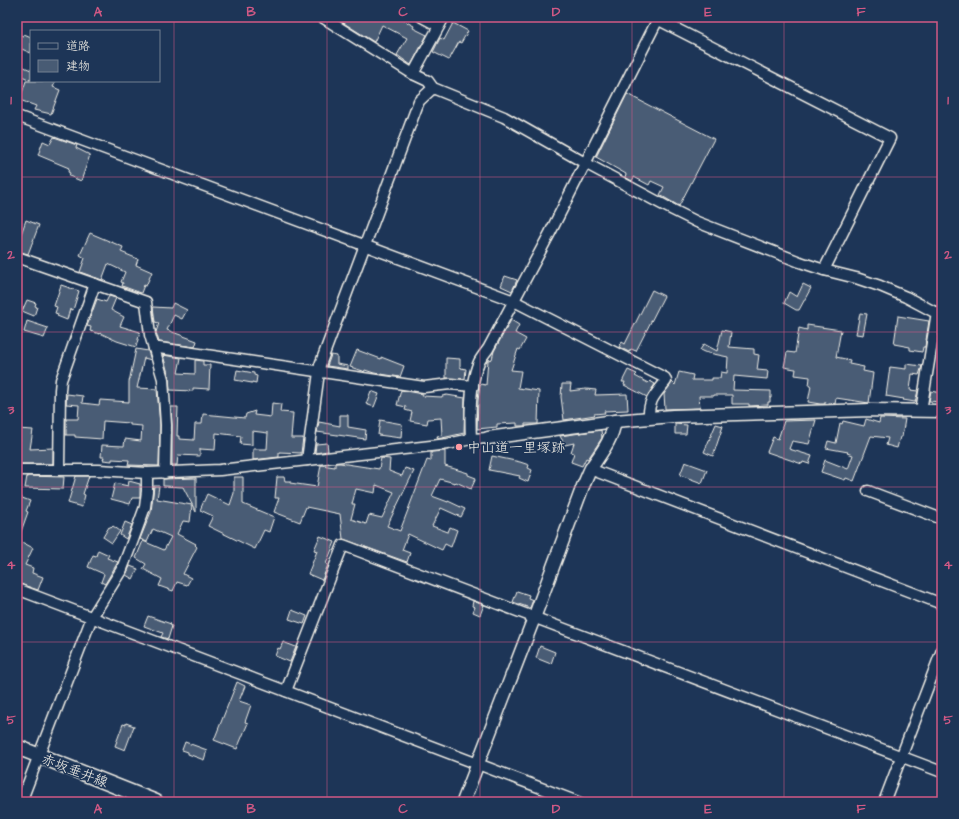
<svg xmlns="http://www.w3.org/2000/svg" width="959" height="819" viewBox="0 0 959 819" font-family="'Architects Daughter','Klee One',sans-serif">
<rect width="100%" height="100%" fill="#1d3557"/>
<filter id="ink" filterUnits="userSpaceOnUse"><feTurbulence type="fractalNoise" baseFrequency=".025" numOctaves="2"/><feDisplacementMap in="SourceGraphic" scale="8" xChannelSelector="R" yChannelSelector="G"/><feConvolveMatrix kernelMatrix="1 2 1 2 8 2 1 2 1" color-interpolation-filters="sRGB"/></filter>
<g filter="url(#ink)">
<g fill="#485b74" stroke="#f4f1e8" fill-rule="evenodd">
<path d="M334,17H397L414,26L413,28L427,35L411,65L397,55L407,38L382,25L374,42Z"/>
<path d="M453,23L468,31L461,43L459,42L449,60L433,52L440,38L444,40Z"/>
<path d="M17,34L23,36L24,34L31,37V53L17,47Z"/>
<path d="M17,64L31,70V80L17,74Z"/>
<path d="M26,81H49L55,83L53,87L60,90L51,114L34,110L36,106L17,99V91L22,93Z"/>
<path d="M627,94L714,139L679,206L660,195L664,187L651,181L649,185L634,177L632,181L625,177L626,174L596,157Z"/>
<path d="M54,137L77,145L76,148L90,155L81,181L69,176L70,173L68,172L69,168L38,155L43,141L50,144Z"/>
<path d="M26,220L39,225L28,254L17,251V235L20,237Z"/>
<path d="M90,233L123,247L121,252L138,259L136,265L152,272L146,286L144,285L141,293L122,286L123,283L121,282L125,272L108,264L102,280L80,272L85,258L80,255Z"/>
<path d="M505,276L517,280L512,291L501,286Z"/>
<path d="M803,284L811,288L799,310H796L784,303L789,292L797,297Z"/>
<path d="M61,285L79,291L73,310L70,309L67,320L57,316L58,314L55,313L57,307L54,306Z"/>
<path d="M652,290L664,296L636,351L631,349L629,352L619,347L622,342L625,344Z"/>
<path d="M109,296L116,298L111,310L124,317L120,326L140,332L136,347L117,341L100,333V334L90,331L91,327L87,326L97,299L106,302Z"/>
<path d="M27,300L36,303L35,306L37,307L34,316L22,311Z"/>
<path d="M173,303L187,310L182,319L174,315L167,330L197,341L195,347L159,342L156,332L159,323L155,322L153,307L171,308Z"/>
<path d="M860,313L867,314L863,335L856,334Z"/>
<path d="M898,316L929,321L925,347H923L922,352L910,350V347L894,344Z"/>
<path d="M511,320L519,325L515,333L526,339L520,350L518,349L511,370L521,371L518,388L539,391L538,424H525V426H517V423L497,424V427L477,429L478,401L480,384L486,385L488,360L492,359L494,351Z"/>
<path d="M27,321L48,328L44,338L24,332Z"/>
<path d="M807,325L841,330L836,357L850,360L849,364L864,367L863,371L873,373L869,403L836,398L835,404L825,402V404H820L808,402L811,386H809L810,377L795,375L796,369H795L784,367L787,352L795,353L799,328L807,330Z"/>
<path d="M722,330L731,332L729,347L754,349V354L759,355L757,370L768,371L767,379L734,376L733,390L771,391V398H770V402H768V405L749,406V404H732V395H714V396H699L700,408L665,409L664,394L672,382L675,385L679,372L693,375L692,380H712V378H720L721,372L727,373L728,357L704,352L700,350L704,344L717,351Z"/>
<path d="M136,349L148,351L151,360L144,358L137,388L157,389L160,425L159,466L128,465L129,460L112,459V461L103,460L104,457H101L102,445L124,446L125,439L141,441L142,426L130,425V423L103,421L102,439L75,437V435H66V419H78L79,405L66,404L67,394L83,396L82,403L99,405L100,400L129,402V382Z"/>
<path d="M357,350L381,359V357L404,366L400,377L374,373L365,370L364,372L363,371L350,367Z"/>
<path d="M163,355L181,358L178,373L195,374V360L203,361V365H210L209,389L193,388V391L170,390L169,377Z"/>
<path d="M331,355L337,356V364L348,366V369L327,366Z"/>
<path d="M446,358L460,359V367H461V368L466,369L465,379L446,378Z"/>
<path d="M906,364L922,366L919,375L912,374L910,390L918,391L915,402L903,400L904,399L886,396L890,367L906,369Z"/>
<path d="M237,370L254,373V375L257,376L256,383L252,382V383L235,380Z"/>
<path d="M628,370L637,374L635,376L648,383L650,381L655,384L647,397L624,385L625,382H622Z"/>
<path d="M562,384H571L570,391L586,389L596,390L595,395L627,394L628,410L604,411L605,413L594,414L595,415L564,420L561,397Z"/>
<path d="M401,390L423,394L422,396L442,397V396L447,395L465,398L464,433L438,439L437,436L442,435L441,418L428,419L427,424L410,421L412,412L405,410L406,407L397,405Z"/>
<path d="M371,391L379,394L374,407L366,404Z"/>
<path d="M931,391L942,393L941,402L929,401Z"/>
<path d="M272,403L281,404L280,412L293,413L291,438H303L301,453L279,452V457L253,460V449H267L268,433L252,431V445L240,444L241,436L216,433L215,450L200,449V456L178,455L177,465H172V425L171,407H178L177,436H179V439L194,440L195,424H202L203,414L245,418L246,414L255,411L254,415L271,417Z"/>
<path d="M340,415H348V427L366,430L365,439L317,432L319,422L340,426Z"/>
<path d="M880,418L905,419L902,437H900L897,448L886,445L888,438L871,436L854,481L846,478L845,480L821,472L825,460L848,469L853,455L847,453L848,452L826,448L828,441L836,443L840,423L842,424L843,421L864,426L866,419L879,423Z"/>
<path d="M380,420L402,424L401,438L378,435Z"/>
<path d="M816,420L809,444L792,441L789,449L812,456L809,464L803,462L802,464L767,452L773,437L778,439L784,421Z"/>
<path d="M675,424L687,425L686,434H675Z"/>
<path d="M716,424L723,426L713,456L704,452Z"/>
<path d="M17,429L33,430L30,449L53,448V464H17V454H19V438H17Z"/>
<path d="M601,430L602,438L588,459L586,458L582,466L571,462L574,453L571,452L574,443L565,445L560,436Z"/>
<path d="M327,443L328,451L315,453L316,444Z"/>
<path d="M445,451V466L468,473V475L476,478L471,489L456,482L455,483L440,479L432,496L448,502V501L465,509L461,517L441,508L432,526L448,532L450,527L457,530L451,547L445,544L442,550L408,534L402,550L410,553L407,562L343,539L340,514L306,507L300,522L274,512L279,498H275L277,477H284L285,481H290V483L317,487L321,465L335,467V463H340L379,469L381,458L390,459L389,471L402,476L405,468L414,471L387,526L400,531L427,460L431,461V452ZM376,485L394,492L382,518L369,515L366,524L351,519L355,504H352L356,489L375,493Z"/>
<path d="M492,456L520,462L529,465L528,468L532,470L528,482L519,478L520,476L489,470Z"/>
<path d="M685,462L707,470L702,483L680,475Z"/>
<path d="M27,476L64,477L63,489L25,488Z"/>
<path d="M76,476H89L83,494L85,495L82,507L68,503Z"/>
<path d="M234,477H243V504L274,517L269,532L264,530L255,549L208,526L213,516L200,510L207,494L230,505L234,493Z"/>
<path d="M196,478V512L183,487L163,486V479Z"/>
<path d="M129,481L140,484V498H132L130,504L111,499L115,483L128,486Z"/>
<path d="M154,486H159L157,499L192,505L190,522L183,521L177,534L196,544L195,545L197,547L183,574L191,578L187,585L177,582L173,591L159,586L162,579L143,569L146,564L136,558L143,541L164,550L171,537L153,529L147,542L140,539L151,512Z"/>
<path d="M17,496L30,501L26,511L28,512L18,540L33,548L25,565L33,568L32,573L43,577L38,590L17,583Z"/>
<path d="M125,522L132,525L126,539L120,535Z"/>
<path d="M113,526L120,531L112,543L103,537L109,527L111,528Z"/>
<path d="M320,536L335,542L326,564L328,565L322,580L308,574L317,551L314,550Z"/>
<path d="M98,550L109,555L107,558L118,562L105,584L101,582L104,574L88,567L93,555L96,556Z"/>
<path d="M130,566L138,569L133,579L126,575Z"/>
<path d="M517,591L529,595L528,598L533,600L530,608L513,602Z"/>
<path d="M473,601L484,605L480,615L473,612L475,607L472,606Z"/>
<path d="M292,610L307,616L304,624L289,619Z"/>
<path d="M148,616L171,624L170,625L172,626L168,639L161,637L163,633L144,626Z"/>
<path d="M283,642L296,647L290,662L275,656L278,648L280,649Z"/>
<path d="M540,646L555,652L551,664L536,658Z"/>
<path d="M237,682L245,686L239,701L251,705L245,722L248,723L237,749L214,740Z"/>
<path d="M126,723L134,726L125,750L115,746L123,724L126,725Z"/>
<path d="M185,742L207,750L204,760L188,754V752L182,750Z"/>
</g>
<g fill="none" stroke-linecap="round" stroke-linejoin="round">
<g stroke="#f4f1e8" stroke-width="13">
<g id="minor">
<path d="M322,17L413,74L428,81L433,88L504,117L585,163L673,210L697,222L800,262L824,270L856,278L880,286L906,297L942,316"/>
<path d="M422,17L439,26"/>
<path d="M653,17L890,138L824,270"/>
<path d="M413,74L444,17"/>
<path d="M17,116L514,301L665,378L666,381C656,394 648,400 649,417"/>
<path d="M17,257L146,302L150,335L163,379L166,425L165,473"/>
<path d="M154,349L159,348L424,387L450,384L473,386"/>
<path d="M921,411L937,312"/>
<path d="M471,439C470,418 470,382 479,362C481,358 485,353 488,349L550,233L659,17"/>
<path d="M307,460L320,365L419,101L433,88"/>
<path d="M590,469L942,604"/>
<path d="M17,470H99L147,473L220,470L448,444L471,439L488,438"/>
<path d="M59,470L60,390L61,380L95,284"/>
<path d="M868,491L942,519"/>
<path d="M17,589L578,802"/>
<path d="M286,691L343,545L942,772"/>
<path d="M21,802L92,617L122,569L133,540L145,507L147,491V473"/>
<path d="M884,802L942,650"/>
</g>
</g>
<g stroke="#f4f1e8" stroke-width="15">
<g id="tertiary">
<path d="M488,438L615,421L673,416L871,410L942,411"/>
<path d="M463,802L534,618L583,486C586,480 588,474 591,468C601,453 612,440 615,421"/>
</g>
</g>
<g stroke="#f4f1e8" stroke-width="17">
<path id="secondary" d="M17,747L156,802"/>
</g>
<use href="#minor" stroke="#1d3557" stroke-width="10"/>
<use href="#tertiary" stroke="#1d3557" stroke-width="12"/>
<use href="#secondary" stroke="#1d3557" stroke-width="14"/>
</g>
</g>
<path fill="none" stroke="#d15985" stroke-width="1" stroke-opacity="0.55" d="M174,17V802M327,17V802M480,17V802M632,17V802M784,17V802M17,177H942M17,332H942M17,487H942M17,642H942"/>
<circle fill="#ff9aa2" stroke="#1d3557" stroke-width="1.5" cx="459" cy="447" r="4"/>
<g text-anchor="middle" stroke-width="3" stroke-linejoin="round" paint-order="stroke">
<g font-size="14" fill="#f4f1e8" stroke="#1d3557" text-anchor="start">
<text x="467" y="452">中山道一里塚跡</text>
</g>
<g font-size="14" fill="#f4f1e8" stroke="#1d3557">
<text transform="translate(75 770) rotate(21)" y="5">赤坂垂井線</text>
</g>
</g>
<rect width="959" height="819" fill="none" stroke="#1d3557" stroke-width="44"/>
<rect x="30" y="30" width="130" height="52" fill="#1d3557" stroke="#738091"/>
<rect x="38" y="43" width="20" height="6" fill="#1d3557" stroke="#738091"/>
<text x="66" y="50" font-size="12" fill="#f4f1e8">道路</text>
<rect x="38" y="60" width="20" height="12" fill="#485b74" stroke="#738091"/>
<text x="66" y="70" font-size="12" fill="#f4f1e8">建物</text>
<rect x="22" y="22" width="915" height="775" fill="none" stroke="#d15985" stroke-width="1.5"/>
<g font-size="13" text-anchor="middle" font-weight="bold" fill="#d15985">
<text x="98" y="16">A</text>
<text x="251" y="16">B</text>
<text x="403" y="16">C</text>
<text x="556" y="16">D</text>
<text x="708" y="16">E</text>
<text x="861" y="16">F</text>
<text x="11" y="104">1</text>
<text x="948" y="104">1</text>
<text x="11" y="259">2</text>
<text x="948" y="259">2</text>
<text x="11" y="414">3</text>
<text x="948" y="414">3</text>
<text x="11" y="569">4</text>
<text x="948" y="569">4</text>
<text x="11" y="724">5</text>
<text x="948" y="724">5</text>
<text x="98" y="813">A</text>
<text x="251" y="813">B</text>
<text x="403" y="813">C</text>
<text x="556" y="813">D</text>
<text x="708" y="813">E</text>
<text x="861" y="813">F</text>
</g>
</svg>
